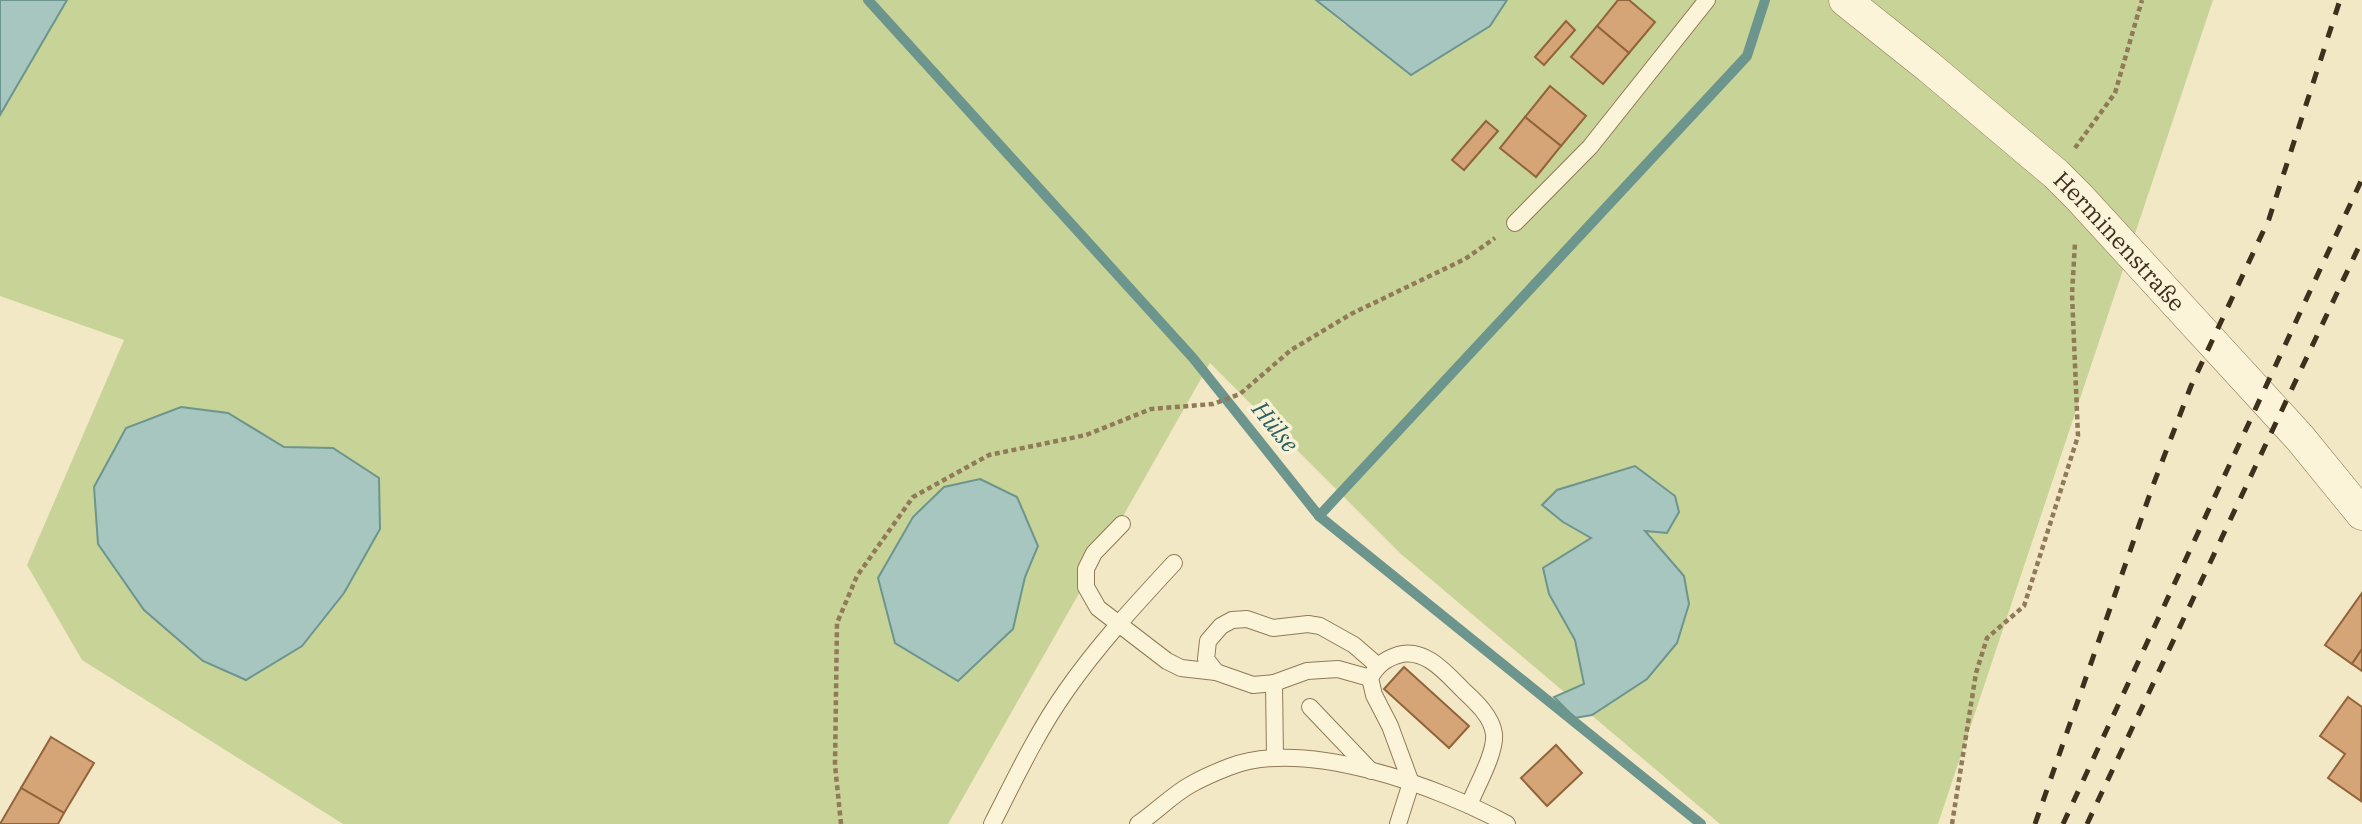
<svg xmlns="http://www.w3.org/2000/svg" width="2362" height="824" viewBox="0 0 2362 824" font-family="'IBM Plex Serif',serif">
<rect width="100%" height="100%" fill="#f3e8c5"/>
<path fill="#c8d397" fill-rule="evenodd" d="M67,0H1316L1345,25L1490,26L1507,0H2213L1938,824H1720L1401,554L1210,363L948,824H343L82,660L27,565L124,340L0,296V115ZM228,413L284,447L334,448L98,544Z"/>
<g fill="#a7c6bf" stroke="#6c958e" stroke-width="2">
<path d="M0,0H67L0,115Z"/>
<path d="M1316,0H1507L1490,26L1411,75Z"/>
<path d="M181,407L228,413L284,447L333,448L379,478L380,529L344,593L302,646L246,680L203,661L144,610L98,544L94,487L126,428Z"/>
<path d="M1635,466L1675,496L1679,512L1667,533L1645,531L1684,576L1689,604L1677,643L1647,679L1592,715L1575,718L1554,697L1584,684L1575,640L1549,594L1543,568L1591,538L1563,522L1542,505L1557,490Z"/>
<path d="M980,479L1017,497L1038,546L1025,577L1013,629L958,681L895,643L878,578L913,517L944,487Z"/>
</g>
<g fill="none" stroke-linecap="round" stroke-linejoin="round">
<g stroke="#6c958e" stroke-width="10">
<path d="M868,0L1193,358L1319,516L1701,824"/>
<path d="M1319,516L1747,56L1765,0"/>
</g>
</g>
<g fill="#d5a477" stroke="#92643b" stroke-width="2">
<path d="M1618,0H1629L1655,22L1629,53L1597,26Z"/>
<path d="M1566,21L1575,30L1544,65L1535,57Z"/>
<path d="M1597,26L1629,53L1603,84L1571,57Z"/>
<path d="M1550,86L1586,116L1561,146L1525,117Z"/>
<path d="M1525,117L1561,146L1536,177L1500,148Z"/>
<path d="M1486,121L1498,131L1464,170L1452,160Z"/>
<path d="M2362,593V649L2352,664L2325,645Z"/>
<path d="M2362,649V671L2352,664Z"/>
<path d="M1404,667L1469,726L1449,748L1384,689Z"/>
<path d="M2348,697L2362,707L2361,801L2328,778L2345,754L2320,736Z"/>
<path d="M51,737L94,763L64,813L21,788Z"/>
<path d="M1556,745L1582,773L1547,806L1521,778Z"/>
<path d="M21,788L64,813L58,824H0Z"/>
</g>
<g fill="none" stroke-linecap="round" stroke-linejoin="round">
<g stroke="#907a58" stroke-width="18">
<g id="service">
<path d="M1515,223L1590,147L1707,0"/>
<path d="M1122,524L1094,553L1086,569V587L1098,608L1167,661L1181,668L1216,672"/>
<path d="M1370,678L1338,669L1307,671L1274,683L1253,685L1216,672L1206,659L1208,641L1221,626L1232,620L1247,619L1273,628L1308,624L1320,626L1354,645L1377,665"/>
<path d="M1274,683L1275,757"/>
<path d="M1310,707L1371,771"/>
<path d="M992,824C1015,779 1037,732 1066,691C1098,645 1136,604 1174,563"/>
<path d="M1138,824C1156,812 1172,795 1190,785C1202,778 1216,772 1229,767C1305,737 1439,787 1507,824"/>
<path d="M1398,824L1411,783L1390,726L1374,695L1370,678C1377,666 1383,660 1398,655C1425,647 1446,673 1464,691C1476,702 1492,717 1494,734C1496,753 1476,787 1469,805"/>
</g>
</g>
<g stroke="#907a58" stroke-width="33">
<g id="minor">
<path id="s1" d="M1845,0L1929,67L2056,174L2079,197L2300,438L2362,514"/>
</g>
</g>
<g stroke="#907a58" stroke-width="4.5" stroke-dasharray="5 3.5" stroke-linecap="butt">
<path d="M2075,148L2115,93L2142,0"/>
<path d="M841,824L835,765L837,623L857,576L913,497L989,455L1086,435L1151,409L1213,404L1240,394L1291,350L1351,314L1465,259L1495,238"/>
<path d="M1952,824L1976,673L1987,638L2024,606L2078,436L2072,294L2075,243"/>
</g>
<use href="#service" stroke="#fcf4d9" stroke-width="16"/>
<use href="#minor" stroke="#fcf4d9" stroke-width="32"/>
<g stroke="#3f301e" stroke-width="5" stroke-dasharray="12 12" stroke-linecap="butt">
<path d="M2035,824L2152,488L2191,386L2269,219L2340,0"/>
<path d="M2063,824L2362,179"/>
<path d="M2087,824L2362,240"/>
</g>
</g>
<g text-anchor="middle" stroke-width="7" stroke-linejoin="round" paint-order="stroke">
<g font-size="23" fill="#3f301e" stroke="#f9f1d5">
<text dy="8" stroke="none"><textPath href="#s1" startOffset="366">Herminenstraße</textPath></text>
</g>
<g font-size="24" font-style="italic" fill="#2b6060" stroke="#f9f1d5">
<text transform="translate(1275 427) rotate(51)" y="8">Hülse</text>
</g>
</g>
</svg>
